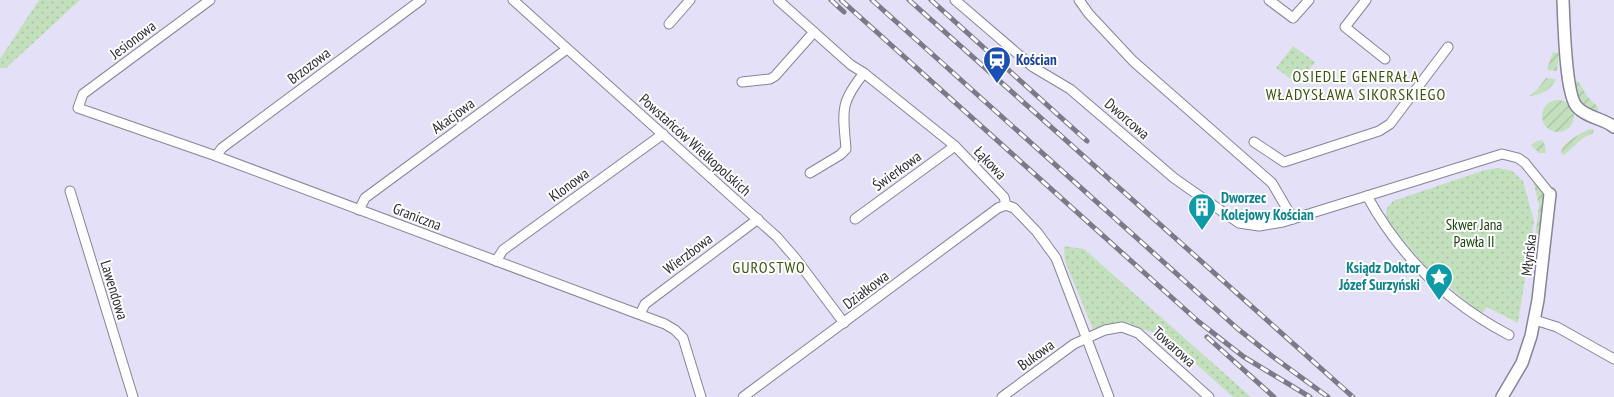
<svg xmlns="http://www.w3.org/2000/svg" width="1614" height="397" viewBox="0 0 1614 397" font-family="'PT Sans Narrow',sans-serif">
<defs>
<pattern id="grass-dots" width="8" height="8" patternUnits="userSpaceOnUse" patternTransform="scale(1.25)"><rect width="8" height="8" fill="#c3e0bd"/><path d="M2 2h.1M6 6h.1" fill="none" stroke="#a8c0a3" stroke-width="1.8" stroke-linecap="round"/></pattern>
<pattern id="garden-furrows" width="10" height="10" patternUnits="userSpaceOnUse" patternTransform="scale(1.25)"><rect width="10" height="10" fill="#c3e0bd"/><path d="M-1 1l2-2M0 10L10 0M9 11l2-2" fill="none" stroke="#a8c0a3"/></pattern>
</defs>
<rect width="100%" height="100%" fill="#e3e0f7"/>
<g fill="url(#grass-dots)">
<path d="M39,0H80L6,68H0V59Z"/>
<path d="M1293,46L1315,62L1298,84L1276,68Z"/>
<path d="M1499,168L1512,171L1523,181L1534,221L1518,323L1487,307L1481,314L1427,268L1394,229L1386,216L1387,208L1393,201L1485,170Z"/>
<path d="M1064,246L1084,249L1251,397H1233L1164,335L1141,329L1129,323L1116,322L1093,329L1065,261Z"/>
</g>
<g fill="url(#garden-furrows)">
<path d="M1553,52L1559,53L1557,71L1548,70L1547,69Z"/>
<path d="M1546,78L1556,79C1552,89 1540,96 1529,96L1536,91Z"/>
<path d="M1571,80L1578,81L1587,96L1598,107L1597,114L1586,109L1574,92Z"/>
<circle cx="1558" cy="116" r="16"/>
<path d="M1590,129H1594L1593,133L1583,138L1564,155L1561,154C1561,152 1562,148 1564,146C1567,141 1584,131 1590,129Z"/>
<path d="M1542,140L1545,145L1546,153H1539L1531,145L1537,141Z"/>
<path d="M1532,176L1543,191L1545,196L1534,260L1532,262L1539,205Z"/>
</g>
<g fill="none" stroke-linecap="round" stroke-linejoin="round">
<g stroke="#878499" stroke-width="11">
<g id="street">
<path d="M210,0L83,94L78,108L216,156L665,324L675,330L683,338L701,397"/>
<path d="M513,0L777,237L796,259L844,323"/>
<path d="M778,0L851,65L864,73L955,146L1004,197L1006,205"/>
<path d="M955,0L1033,67L1070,89L1174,178L1191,190L1239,223L1259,226L1283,222L1502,154L1518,158L1525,163L1550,194"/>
<path d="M1079,0L1089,14L1133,61L1272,183L1293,219"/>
<path d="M1269,0L1293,18L1309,0"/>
<path d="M1366,0L1345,27L1385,59"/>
<path d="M669,24L690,0"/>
<path d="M742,82L770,79L775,76L814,32"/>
<path d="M1254,142L1284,162L1379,131L1390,124L1448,47"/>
<path d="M216,156L222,148L421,0"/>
<path d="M810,173L840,155L846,149C843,111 839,104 864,73"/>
<path d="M70,191L133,397"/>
<path d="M1367,196C1400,256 1448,303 1509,335"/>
<path d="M1006,205L1014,208L1037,232L1056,258L1109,397"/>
<path d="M359,210L365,198L567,49"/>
<path d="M855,219L955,146"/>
<path d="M496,261L503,250L663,134"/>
<path d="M640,314L645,304L758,219"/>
<path d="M1535,320L1557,327L1614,359"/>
<path d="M743,397L998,208L1006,205"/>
<path d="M1002,397L1074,344L1105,330L1122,327L1138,333L1209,397"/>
</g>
</g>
<g stroke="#878499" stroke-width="14">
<g id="secondary">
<path d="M1563,0C1564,20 1565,94 1577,107C1587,118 1603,118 1614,127"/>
<path d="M1502,397L1522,363L1531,336L1538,300L1550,194"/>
</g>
</g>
<use href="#street" stroke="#fff" stroke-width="9"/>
<use href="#secondary" stroke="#fff" stroke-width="11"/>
<g stroke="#7c7a89" stroke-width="5">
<g id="rail">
<path d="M831,0L844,12"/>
<path d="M841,0L1199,322L1244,357L1310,397"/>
<path d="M872,0L1238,329L1272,356L1328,397"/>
<path d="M909,0L1353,397"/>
<path d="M931,0L1087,141"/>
<path d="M1207,337L1274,397"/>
</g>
</g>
<use href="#rail" stroke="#fff" stroke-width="3" stroke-dasharray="9" stroke-linecap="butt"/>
</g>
<defs>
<g id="station-pin" transform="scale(1.4375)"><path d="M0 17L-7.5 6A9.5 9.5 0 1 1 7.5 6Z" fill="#1a4fb4" stroke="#fff"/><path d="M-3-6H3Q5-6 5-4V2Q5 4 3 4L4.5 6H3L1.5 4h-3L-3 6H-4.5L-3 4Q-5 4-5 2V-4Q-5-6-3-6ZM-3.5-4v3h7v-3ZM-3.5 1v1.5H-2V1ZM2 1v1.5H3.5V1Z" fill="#fff"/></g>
<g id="building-pin" transform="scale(1.4375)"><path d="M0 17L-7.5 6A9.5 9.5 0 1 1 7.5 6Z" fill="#0f9aa8" stroke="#fff"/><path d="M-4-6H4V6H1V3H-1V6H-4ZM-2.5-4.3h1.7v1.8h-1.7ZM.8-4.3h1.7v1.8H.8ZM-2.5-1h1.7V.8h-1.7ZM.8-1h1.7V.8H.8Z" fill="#fff"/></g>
<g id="sight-pin" transform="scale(1.4375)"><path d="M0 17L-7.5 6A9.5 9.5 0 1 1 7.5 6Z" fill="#0f9aa8" stroke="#fff"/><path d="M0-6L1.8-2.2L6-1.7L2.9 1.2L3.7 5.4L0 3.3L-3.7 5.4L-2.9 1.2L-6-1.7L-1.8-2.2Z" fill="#fff"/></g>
</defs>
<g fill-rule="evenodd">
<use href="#station-pin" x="997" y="60"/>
<use href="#building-pin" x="1202" y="207"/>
<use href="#sight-pin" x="1439" y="277"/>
</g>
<g text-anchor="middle" stroke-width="4" stroke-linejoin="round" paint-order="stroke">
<g font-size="15" fill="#2d2c35" stroke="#fff">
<text transform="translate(133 40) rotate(-37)" y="5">Jesionowa</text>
<text transform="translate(309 66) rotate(-37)" y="5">Brzozowa</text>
<text transform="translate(453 116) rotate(-36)" y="5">Akacjowa</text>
<text transform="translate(1127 119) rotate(41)" y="5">Dworcowa</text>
<text transform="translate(695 145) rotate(42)" y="5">Powstańców Wielkopolskich</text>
<text transform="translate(990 163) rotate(46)" y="5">Łąkowa</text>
<text transform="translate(897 171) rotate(-36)" y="5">Świerkowa</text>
<text transform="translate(569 185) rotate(-36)" y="5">Klonowa</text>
<text transform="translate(417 217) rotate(21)" y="5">Graniczna</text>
<text transform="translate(688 254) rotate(-37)" y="5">Wierzbowa</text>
<text transform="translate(1529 255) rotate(-83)" y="5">Młyńska</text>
<text transform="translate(114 290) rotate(73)" y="5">Lawendowa</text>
<text transform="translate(866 290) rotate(-37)" y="5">Działkowa</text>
<text transform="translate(1174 347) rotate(42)" y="5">Towarowa</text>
<text transform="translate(1036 355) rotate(-36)" y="5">Bukowa</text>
</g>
<g font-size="15" font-weight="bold" fill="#164399" stroke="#fff" text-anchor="start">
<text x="1016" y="65">Kościan</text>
</g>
<g font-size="15" font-weight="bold" fill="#0d838f" stroke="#fff" text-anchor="start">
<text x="1221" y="203">Dworzec<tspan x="1221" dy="17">Kolejowy Kościan</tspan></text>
<text x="1420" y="273" text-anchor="end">Ksiądz Doktor<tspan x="1420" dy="17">Józef Surzyński</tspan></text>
</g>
<g font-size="15" fill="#17430b" stroke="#fff">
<text x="1474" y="230">Skwer Jana<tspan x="1474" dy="17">Pawła II</tspan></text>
</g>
<g font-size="16" letter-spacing="1" fill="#37530c" stroke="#fff">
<text x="1356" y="82">OSIEDLE GENERAŁA<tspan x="1356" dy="18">WŁADYSŁAWA SIKORSKIEGO</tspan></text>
<text x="769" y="273">GUROSTWO</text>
</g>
</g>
</svg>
